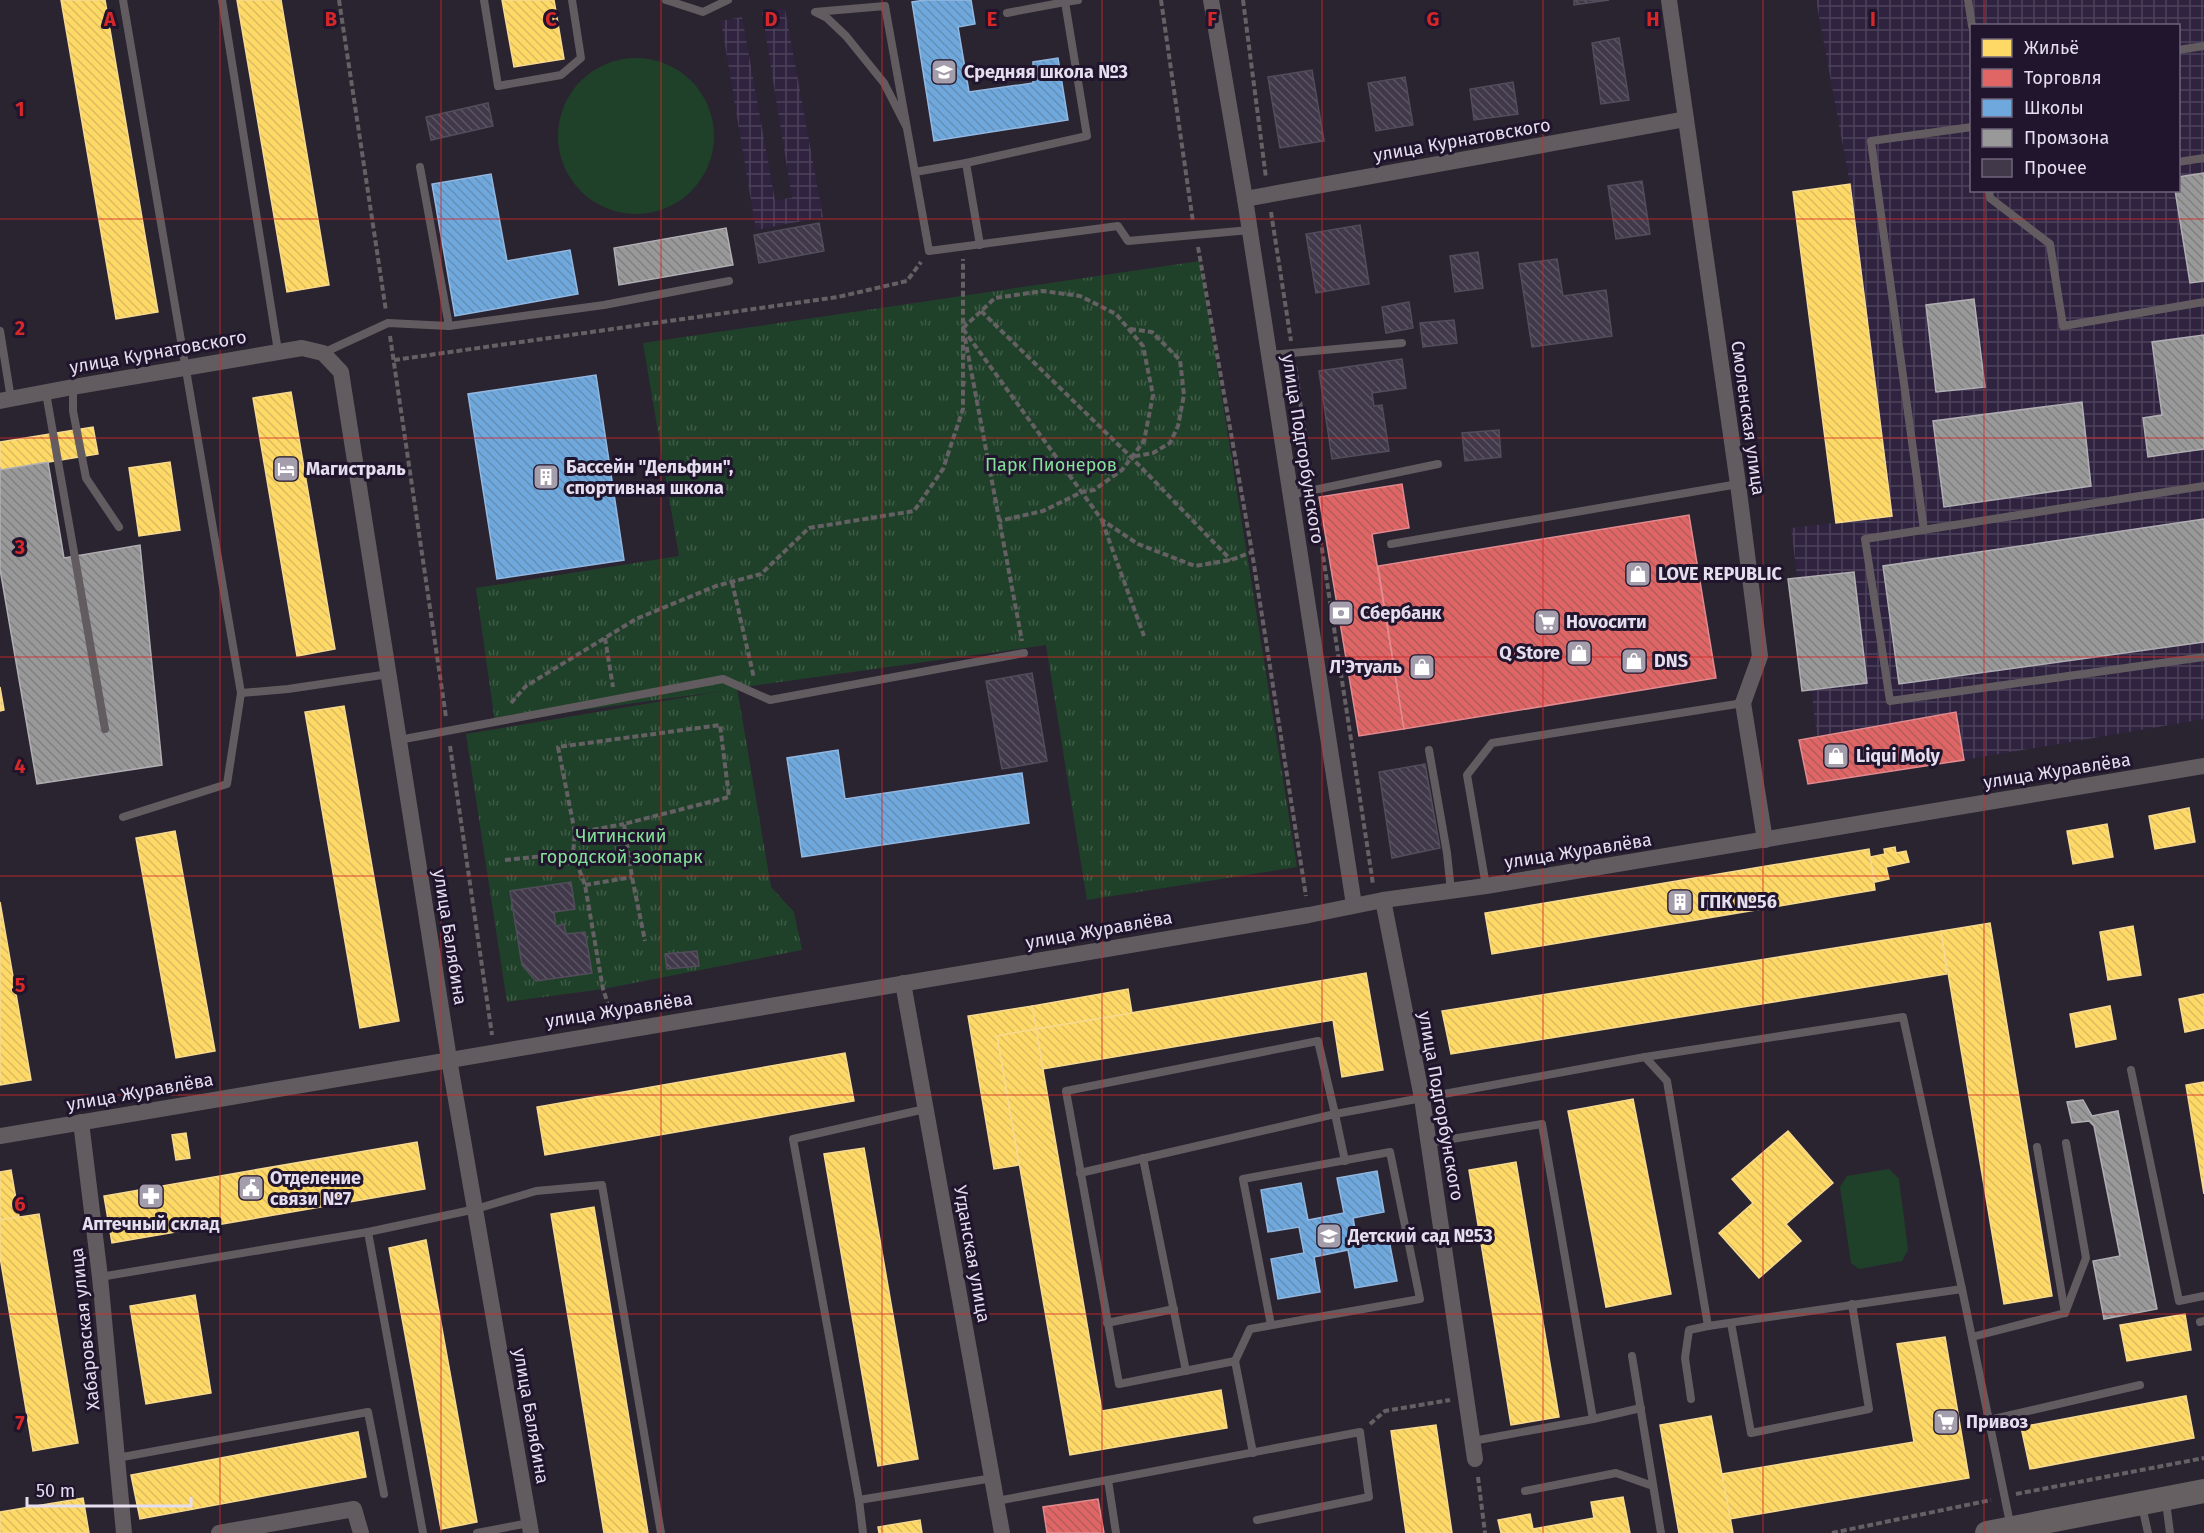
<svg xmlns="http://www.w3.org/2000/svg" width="2204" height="1533" viewBox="0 0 2204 1533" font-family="'Fira Sans',sans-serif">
<defs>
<pattern id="industrial-grid" width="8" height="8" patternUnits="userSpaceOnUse" patternTransform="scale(1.5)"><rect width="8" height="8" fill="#2f2340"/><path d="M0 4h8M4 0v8" fill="none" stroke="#4d425c"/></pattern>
<pattern id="park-tufts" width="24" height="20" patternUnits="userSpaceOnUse" patternTransform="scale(1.5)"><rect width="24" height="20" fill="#204129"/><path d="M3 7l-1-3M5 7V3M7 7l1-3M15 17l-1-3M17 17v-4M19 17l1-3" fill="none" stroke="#405c48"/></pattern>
<pattern id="homes-back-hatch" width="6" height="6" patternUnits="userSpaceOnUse" patternTransform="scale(1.5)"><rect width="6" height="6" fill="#ffd966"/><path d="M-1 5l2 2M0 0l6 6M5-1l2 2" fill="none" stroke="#dabb60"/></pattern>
<pattern id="shops-back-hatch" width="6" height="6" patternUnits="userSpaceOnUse" patternTransform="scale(1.5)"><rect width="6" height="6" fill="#e06666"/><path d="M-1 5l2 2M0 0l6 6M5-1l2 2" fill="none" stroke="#b25c5d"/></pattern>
<pattern id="schools-back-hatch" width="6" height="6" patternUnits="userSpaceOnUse" patternTransform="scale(1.5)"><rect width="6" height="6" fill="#6fa8dc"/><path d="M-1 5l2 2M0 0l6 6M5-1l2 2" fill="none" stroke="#648fb7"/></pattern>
<pattern id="industry-back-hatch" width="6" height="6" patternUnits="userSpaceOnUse" patternTransform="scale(1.5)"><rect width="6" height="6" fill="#999"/><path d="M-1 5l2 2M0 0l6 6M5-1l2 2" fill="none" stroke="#807f81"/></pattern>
<pattern id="building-back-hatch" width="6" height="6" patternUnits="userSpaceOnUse" patternTransform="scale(1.5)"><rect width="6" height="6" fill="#41394a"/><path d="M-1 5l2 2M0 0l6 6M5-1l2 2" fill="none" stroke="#5c5564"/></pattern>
</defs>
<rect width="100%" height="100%" fill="#2a2431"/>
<g fill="url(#industrial-grid)" fill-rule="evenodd">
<path d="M1816,0H2204V719L1964,760L1956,712L1817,736L1791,528L1892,516L1850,184ZM1972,26H2178V190H1972Z"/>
<path d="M785,9L823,217L756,230L721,21L742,17L775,200L792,198L762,12Z"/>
</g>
<g fill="#204129">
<circle cx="636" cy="136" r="78"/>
<path d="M1889,1169L1899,1179L1908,1250L1902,1261L1859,1269L1851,1263L1840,1187L1847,1176Z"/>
</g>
<path fill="url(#park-tufts)" d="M1200,261L1297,867L1087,900L1046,645L737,688L771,887L794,912L802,950L603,989L507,1002L466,734L723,691L495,722L476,588L679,556L643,343Z"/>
<g fill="url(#homes-back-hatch)" stroke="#f7da8f" stroke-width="1.5">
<path d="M61,0H105L158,312L116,319Z"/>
<path d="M237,0H281L329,285L287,292Z"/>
<path d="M502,0H554L564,59L514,67Z"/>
<path d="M1850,184L1892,516L1836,523L1793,192Z"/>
<path d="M291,392L335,649L297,656L253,398Z"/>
<path d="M93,427L98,454L0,470V442Z"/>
<path d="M170,462L180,530L139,536L129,468Z"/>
<path d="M0,687L4,710L0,711Z"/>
<path d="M344,706L399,1021L360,1028L305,712Z"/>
<path d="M2189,808L2195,842L2155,849L2149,816Z"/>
<path d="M2107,824L2113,857L2073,864L2067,831Z"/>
<path d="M175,831L215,1051L176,1058L136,838Z"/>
<path d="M1895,847L1896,853L1906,851L1909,862L1886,867L1889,879L1875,882L1870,857L1885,854L1884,849Z"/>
<path d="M1869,849L1875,890L1492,954L1485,913Z"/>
<path d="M0,902L31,1080L0,1085Z"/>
<path d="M1990,923L2052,1296L2004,1304L1941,931Z"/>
<path d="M2133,926L2141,975L2108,980L2100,932Z"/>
<path d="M1941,931L1947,974L1451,1054L1442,1011Z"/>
<path d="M1366,973L1383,1070L1342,1077L1333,1020L1043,1069L1036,1029Z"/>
<path d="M1128,989L1132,1013L1036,1029L1032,1006Z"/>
<path d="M2204,994V1028L2185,1032L2179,999Z"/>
<path d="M1032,1006L1036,1029L997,1036L1019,1165L994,1169L968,1016Z"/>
<path d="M2110,1006L2116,1039L2076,1047L2070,1014Z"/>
<path d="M1036,1029L1102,1411L1221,1390L1227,1428L1070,1455L997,1036Z"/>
<path d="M845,1053L854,1101L545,1155L537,1107Z"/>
<path d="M2204,1082V1194L2186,1085Z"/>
<path d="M1633,1099L1671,1294L1606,1307L1568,1111Z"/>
<path d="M1788,1131L1833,1183L1786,1224L1801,1241L1759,1278L1719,1233L1753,1203L1732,1179Z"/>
<path d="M186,1133L190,1158L176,1160L172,1135Z"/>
<path d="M417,1142L425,1189L112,1243L104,1196Z"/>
<path d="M864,1148L918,1459L878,1466L824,1154Z"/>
<path d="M1516,1162L1559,1417L1511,1425L1469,1170Z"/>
<path d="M11,1170L19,1217L0,1220V1172Z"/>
<path d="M594,1207L648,1533H604L551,1214Z"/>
<path d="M39,1214L78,1443L33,1451L0,1257V1220Z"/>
<path d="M426,1240L477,1522L441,1529L389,1248Z"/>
<path d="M195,1295L211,1393L146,1404L130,1306Z"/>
<path d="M2185,1314L2191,1350L2127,1361L2120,1325Z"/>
<path d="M1945,1337L1969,1478L1730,1519L1721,1474L1914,1442L1897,1344Z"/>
<path d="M2186,1396L2194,1438L2030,1469L2021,1427Z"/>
<path d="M1711,1416L1733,1533H1679L1660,1425Z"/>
<path d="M1436,1425L1452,1533H1406L1391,1431Z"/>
<path d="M358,1432L366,1477L140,1519L131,1475Z"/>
<path d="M1623,1497L1630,1533H1501L1498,1520L1530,1514L1533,1529L1594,1518L1591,1502Z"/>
<path d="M83,1498L89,1533H0V1512Z"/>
<path d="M920,1520L922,1533H879L878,1527Z"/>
</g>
<g fill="url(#shops-back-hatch)" stroke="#e28a8f" stroke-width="1.5">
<path d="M1402,484L1409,528L1372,534L1404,729L1359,736L1319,497Z"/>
<path d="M1689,515L1716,678L1404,729L1378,566Z"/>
<path d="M1956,712L1964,760L1808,784L1799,740Z"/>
<path d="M1098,1499L1104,1533H1047L1043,1507Z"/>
</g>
<g fill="url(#schools-back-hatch)" stroke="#92b8e2" stroke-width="1.5">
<path d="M925,0H971L975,24L958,27L969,92L1033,83V62L1058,58L1068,120L934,141L912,2Z"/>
<path d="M491,174L507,261L570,250L578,294L455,316L432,184Z"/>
<path d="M596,375L624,560L497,579L468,394Z"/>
<path d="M838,750L845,799L1022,773L1029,823L802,857L787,758Z"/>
<path d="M1377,1171L1384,1212L1353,1218L1358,1245L1389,1240L1397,1281L1355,1288L1348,1250L1314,1257L1320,1292L1278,1299L1271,1259L1304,1253L1299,1227L1268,1232L1261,1190L1301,1183L1308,1220L1344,1213L1337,1178Z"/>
</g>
<g fill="url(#industry-back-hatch)" stroke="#b0aeb3" stroke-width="1.5">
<path d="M2204,173V281L2190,283L2175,190H2178V177Z"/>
<path d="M726,228L733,265L619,285L614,248Z"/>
<path d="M1974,299L1985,387L1936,392L1926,305Z"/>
<path d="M2204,335V449L2148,457L2143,418L2162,415L2152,342Z"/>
<path d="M2082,402L2091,486L1944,507L1933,421Z"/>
<path d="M48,462L64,558L140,545L162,765L37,784L0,569V467V470Z"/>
<path d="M2204,519V642L1899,684L1883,566Z"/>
<path d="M1854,572L1867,683L1802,691L1788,579Z"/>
<path d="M2083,1100L2092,1116L2118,1111L2157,1309L2104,1319L2093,1261L2120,1256L2094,1126L2089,1121L2072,1123L2067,1102Z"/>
</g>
<g fill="url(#building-back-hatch)" stroke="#524d5a" stroke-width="1.5">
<path d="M1574,0H1609L1574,5Z"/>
<path d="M1619,38L1629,100L1601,104L1592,43Z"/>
<path d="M1312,70L1324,141L1280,148L1268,77Z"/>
<path d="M1405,77L1413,125L1376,131L1368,83Z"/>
<path d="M1513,82L1518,114L1474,120L1470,89Z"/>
<path d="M488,103L493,126L431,140L426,117Z"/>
<path d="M1642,181L1650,234L1616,239L1608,186Z"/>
<path d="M819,223L824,251L759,263L754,235Z"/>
<path d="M1360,225L1369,284L1316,293L1306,234Z"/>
<path d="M1478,252L1483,288L1455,292L1450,256Z"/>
<path d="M1557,259L1563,296L1606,290L1612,336L1532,347L1519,264Z"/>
<path d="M1409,302L1413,328L1386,333L1382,307Z"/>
<path d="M1454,320L1457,343L1423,347L1420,323Z"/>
<path d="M1402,359L1406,388L1372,393L1374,406L1382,405L1389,451L1332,459L1319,371Z"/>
<path d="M1499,430L1501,457L1465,461L1462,433Z"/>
<path d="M1032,673L1047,761L1002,769L986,681Z"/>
<path d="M1425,764L1440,848L1392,858L1379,772Z"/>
<path d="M571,882L575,909L554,912L556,926L564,924L566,934L585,932L592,973L536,981L522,965L510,891Z"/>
<path d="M697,951L699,966L667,969L665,954Z"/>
</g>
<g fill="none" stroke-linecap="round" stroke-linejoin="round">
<g stroke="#646063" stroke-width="4" stroke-dasharray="6 3" stroke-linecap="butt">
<path d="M339,0L386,311"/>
<path d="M1161,0L1193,222"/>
<path d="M1243,0L1266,178"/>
<path d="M1271,212L1291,341"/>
<path d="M1198,247L1252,552L1306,896"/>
<path d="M981,311L1131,457L1231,560"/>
<path d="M963,328L995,298L1043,291L1080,296L1116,314L1143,346L1153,395L1144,441L1122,470L1094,490L1082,492L1043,511L999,521"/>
<path d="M963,329L1102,520L1138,544L1195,566L1231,560L1252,552"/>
<path d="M1130,329L1152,332L1180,360L1184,395L1178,426L1170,443L1153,453L1131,457"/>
<path d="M390,336L446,717"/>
<path d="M965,338L1022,641"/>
<path d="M394,360L838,297L907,281L921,262"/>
<path d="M1295,366L1311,477"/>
<path d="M1315,503L1373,884"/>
<path d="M1102,521L1144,636"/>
<path d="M732,582L754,678"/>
<path d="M605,638L613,687"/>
<path d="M511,703L526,686L636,619L716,586L761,574L809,528L914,511L943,469L963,409V259"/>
<path d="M450,746L492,1035"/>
<path d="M575,833L624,824"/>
<path d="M505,860L573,853"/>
<path d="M585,885L632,877"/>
<path d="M612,1016L603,989L585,885L573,853L575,833L558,747L720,725L729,797L624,824L632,877L645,941"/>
<path d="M1370,1424L1385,1411L1450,1400"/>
<path d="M1478,1477L1485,1533"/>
<path d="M2016,1494L2204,1458"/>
<path d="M1832,1533L1991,1500"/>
</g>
<g stroke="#625c60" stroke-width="8">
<path d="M123,0L241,693"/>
<path d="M222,0L278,351"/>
<path d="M484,0L498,86L561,75L581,58L572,0"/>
<path d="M666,0L703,12L728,0"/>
<path d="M1968,0L1972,26"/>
<path d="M1007,13L1065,2"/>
<path d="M2178,50L2204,46"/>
<path d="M907,128L884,83L846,36L827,18L815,12L885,6L929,251L1118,226L1128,241L1250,230"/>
<path d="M2178,162L2204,158"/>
<path d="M966,163L1087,136L1065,2L1078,0"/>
<path d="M915,172L966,163L980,245"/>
<path d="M1989,190L1990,198L2050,244L2063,326L2204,302"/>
<path d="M449,326L604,305L729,281"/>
<path d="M0,331L11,399"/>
<path d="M323,353L388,323L449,326L420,167"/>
<path d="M1269,355L1402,343"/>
<path d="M73,387V411L86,478L119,527"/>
<path d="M46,393L105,729"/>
<path d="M2204,486L1865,539L1890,701L2204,657"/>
<path d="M1290,495L1438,464"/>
<path d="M1924,530L1871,141L1972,127"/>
<path d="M1391,544L1738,484"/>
<path d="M399,740L723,679L770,700L1024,653"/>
<path d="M1429,750L1447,853L1451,891"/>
<path d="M123,817L227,784L241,693L288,689L389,674"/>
<path d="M1486,886L1467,775L1492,743L1743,703"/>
<path d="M1645,1057L1903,1017L1962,1289"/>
<path d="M2131,1070L2179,1301L2204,1296"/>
<path d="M1428,1143L1542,1124L1593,1419L1473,1441"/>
<path d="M1143,1158L1186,1371"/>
<path d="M1080,1173L1335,1114L1345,1161"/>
<path d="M100,1277L368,1232"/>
<path d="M2065,1313L2086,1258L2066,1143"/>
<path d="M2200,1322L2204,1321"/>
<path d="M1107,1323L1174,1309"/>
<path d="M1731,1323L1751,1433L1869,1409L1852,1304"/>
<path d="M1972,1337L2065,1313L2037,1147"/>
<path d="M1632,1356L1661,1533"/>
<path d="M1235,1361L1250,1329L1420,1299L1390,1152L1243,1179L1271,1325"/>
<path d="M1691,1399L1685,1358L1689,1330L1708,1326"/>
<path d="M1593,1419L1641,1408"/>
<path d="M1989,1420L2140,1385"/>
<path d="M1253,1453L1235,1361L1119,1384L1066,1091L1318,1041L1335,1114L1645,1057L1667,1081L1708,1326L1962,1289L2011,1528"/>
<path d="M117,1458L368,1412L384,1494"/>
<path d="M1108,1480L1116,1533"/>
<path d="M1525,1491L1616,1473L1653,1486"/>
<path d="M859,1500L793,1139L925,1109"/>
<path d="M997,1501L1360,1432L1369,1497L1257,1520"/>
<path d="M2166,1502L2170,1533"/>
<path d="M2142,1506L2148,1533"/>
<path d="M423,1533L368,1232L476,1209L536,1191L602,1185L661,1533"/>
<path d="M477,1533L529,1523"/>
<path d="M863,1533L859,1500L993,1478"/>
</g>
<g stroke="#625c60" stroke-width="16">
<path d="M1211,0L1245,199L1354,905"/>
<path d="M1669,0L1738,484L1760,656L1743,703L1765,840"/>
<path d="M1245,199L1686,119"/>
<path d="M0,401L73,387L302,348L323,353L341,372L449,1059L531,1533"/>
<path d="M1383,900L1422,1098L1475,1459"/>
<path d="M903,983L1002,1533"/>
<path d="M81,1122L100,1277L124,1533"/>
<path d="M0,1136L1309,915L1383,900L1486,886L2204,766"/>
<path d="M219,1533L354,1509L361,1533"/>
</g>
<path stroke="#666063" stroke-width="24" d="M1987,1533L2204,1491"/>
</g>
<path fill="none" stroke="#d62828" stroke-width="1.5" stroke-opacity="0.55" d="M220,0V1533M441,0V1533M661,0V1533M882,0V1533M1102,0V1533M1322,0V1533M1543,0V1533M1763,0V1533M1984,0V26M1984,190V1533M0,219H2204M0,438H2204M0,657H2204M0,876H2204M0,1095H2204M0,1314H2204"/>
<defs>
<g id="school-square" transform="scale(1.35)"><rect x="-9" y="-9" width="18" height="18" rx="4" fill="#a49dac" stroke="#20152d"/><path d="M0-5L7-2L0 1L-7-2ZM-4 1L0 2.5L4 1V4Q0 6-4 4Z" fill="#fff"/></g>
<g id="hotel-square" transform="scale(1.35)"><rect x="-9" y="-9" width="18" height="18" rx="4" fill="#a49dac" stroke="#20152d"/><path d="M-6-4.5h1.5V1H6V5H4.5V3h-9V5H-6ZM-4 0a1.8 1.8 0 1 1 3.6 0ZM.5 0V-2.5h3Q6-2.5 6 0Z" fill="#fff"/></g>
<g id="building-square" transform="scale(1.35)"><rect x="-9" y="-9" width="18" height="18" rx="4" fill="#a49dac" stroke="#20152d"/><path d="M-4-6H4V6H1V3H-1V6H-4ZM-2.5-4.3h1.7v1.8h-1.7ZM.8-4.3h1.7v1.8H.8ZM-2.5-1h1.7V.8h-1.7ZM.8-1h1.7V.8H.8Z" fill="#fff"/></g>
<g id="shop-square" transform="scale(1.35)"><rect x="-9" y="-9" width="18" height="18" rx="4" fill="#a49dac" stroke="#20152d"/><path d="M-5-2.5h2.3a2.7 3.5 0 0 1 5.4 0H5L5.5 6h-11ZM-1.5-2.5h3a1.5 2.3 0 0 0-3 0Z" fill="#fff"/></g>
<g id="bank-square" transform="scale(1.35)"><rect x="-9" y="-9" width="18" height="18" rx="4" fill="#a49dac" stroke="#20152d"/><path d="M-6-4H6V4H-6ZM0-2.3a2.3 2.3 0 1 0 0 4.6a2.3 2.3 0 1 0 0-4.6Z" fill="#fff"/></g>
<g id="supermarket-square" transform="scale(1.35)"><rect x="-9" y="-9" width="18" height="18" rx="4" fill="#a49dac" stroke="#20152d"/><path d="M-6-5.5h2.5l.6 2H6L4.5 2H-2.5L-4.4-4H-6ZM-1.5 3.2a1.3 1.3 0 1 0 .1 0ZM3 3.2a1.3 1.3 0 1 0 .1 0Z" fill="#fff"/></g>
<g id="civic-square" transform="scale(1.35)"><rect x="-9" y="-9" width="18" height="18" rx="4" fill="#a49dac" stroke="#20152d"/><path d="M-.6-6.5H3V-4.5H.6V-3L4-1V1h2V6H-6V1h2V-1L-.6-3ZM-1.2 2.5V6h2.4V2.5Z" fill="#fff"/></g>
<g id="pharmacy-square" transform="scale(1.35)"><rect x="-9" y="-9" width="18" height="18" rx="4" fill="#a49dac" stroke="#20152d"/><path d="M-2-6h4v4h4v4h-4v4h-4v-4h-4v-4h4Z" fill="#fff"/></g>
</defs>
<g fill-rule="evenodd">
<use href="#school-square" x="944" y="72"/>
<use href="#hotel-square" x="286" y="469"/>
<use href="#building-square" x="546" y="477"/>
<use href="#shop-square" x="1638" y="574"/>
<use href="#bank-square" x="1341" y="613"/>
<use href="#supermarket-square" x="1547" y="622"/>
<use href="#shop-square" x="1579" y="653"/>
<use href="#shop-square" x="1634" y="661"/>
<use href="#shop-square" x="1422" y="667"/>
<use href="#shop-square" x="1836" y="756"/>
<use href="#building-square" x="1680" y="902"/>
<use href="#civic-square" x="251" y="1188"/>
<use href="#pharmacy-square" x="151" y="1196"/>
<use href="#school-square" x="1329" y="1236"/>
<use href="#supermarket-square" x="1946" y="1422"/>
</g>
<g text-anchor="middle" stroke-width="6" stroke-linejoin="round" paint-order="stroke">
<g font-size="18" font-weight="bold" fill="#e5deef" stroke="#20152d" text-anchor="start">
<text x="964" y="78">Средняя школа №3</text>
<text x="566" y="473">Бассейн "Дельфин",<tspan x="566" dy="21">спортивная школа</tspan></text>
<text x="306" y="475">Магистраль</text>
<text x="1658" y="580">LOVE REPUBLIC</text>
<text x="1360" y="619">Сбербанк</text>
<text x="1566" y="628">Ноvосити</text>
<text x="1560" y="659" text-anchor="end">Q Store</text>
<text x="1654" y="667">DNS</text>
<text x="1402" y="673" text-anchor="end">Л'Этуаль</text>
<text x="1856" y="762">Liqui Moly</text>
<text x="1700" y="908">ГПК №56</text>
<text x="270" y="1184">Отделение<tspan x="270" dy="21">связи №7</tspan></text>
<text x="151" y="1230" text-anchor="middle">Аптечный склад</text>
<text x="1348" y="1242">Детский сад №53</text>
<text x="1966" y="1428">Привоз</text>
</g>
<g font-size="18" fill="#e5deef" stroke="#20152d">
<text transform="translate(1462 140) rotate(-10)" y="6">улица Курнатовского</text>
<text transform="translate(158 352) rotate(-10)" y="6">улица Курнатовского</text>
<text transform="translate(1748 418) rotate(82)" y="6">Смоленская улица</text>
<text transform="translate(1303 449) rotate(81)" y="6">улица Подгорбунского</text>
<text transform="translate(2057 771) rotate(-9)" y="6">улица Журавлёва</text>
<text transform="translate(1578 851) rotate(-9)" y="6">улица Журавлёва</text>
<text transform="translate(1099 930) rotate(-10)" y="6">улица Журавлёва</text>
<text transform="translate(450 937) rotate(81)" y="6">улица Балябина</text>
<text transform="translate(619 1010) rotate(-9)" y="6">улица Журавлёва</text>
<text transform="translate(140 1092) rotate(-10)" y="6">улица Журавлёва</text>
<text transform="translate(1441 1106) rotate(80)" y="6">улица Подгорбунского</text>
<text transform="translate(972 1254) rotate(80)" y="6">Угданская улица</text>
<text transform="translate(85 1329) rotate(-96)" y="6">Хабаровская улица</text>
<text transform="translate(531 1416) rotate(80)" y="6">улица Балябина</text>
</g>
<g font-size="18" fill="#84e098" stroke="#20152d">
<text x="1051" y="471">Парк Пионеров</text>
<text x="621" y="842">Читинский<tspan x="621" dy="21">городской зоопарк</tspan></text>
</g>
</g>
<g font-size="20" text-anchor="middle" font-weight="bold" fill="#d62828" stroke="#20152d" stroke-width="6" stroke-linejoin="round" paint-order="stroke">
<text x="110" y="26">A</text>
<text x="331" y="26">B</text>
<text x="551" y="26">C</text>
<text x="771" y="26">D</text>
<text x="992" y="26">E</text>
<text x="1212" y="26">F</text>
<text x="1433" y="26">G</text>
<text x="1653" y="26">H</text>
<text x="1873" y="26">I</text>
<text x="20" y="116">1</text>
<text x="20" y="335">2</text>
<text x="20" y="554">3</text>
<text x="20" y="773">4</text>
<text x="20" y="992">5</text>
<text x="20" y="1211">6</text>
<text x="20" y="1430">7</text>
</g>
<rect x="1970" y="24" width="210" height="168" fill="#20152d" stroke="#6f657b" stroke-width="1.5"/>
<rect x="1982" y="39" width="30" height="18" fill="#ffd966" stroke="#6f657b" stroke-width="1.5"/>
<text x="2024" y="54" font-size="18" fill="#e5deef">Жильё</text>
<rect x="1982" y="69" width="30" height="18" fill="#e06666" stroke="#6f657b" stroke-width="1.5"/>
<text x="2024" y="84" font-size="18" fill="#e5deef">Торговля</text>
<rect x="1982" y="99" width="30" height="18" fill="#6fa8dc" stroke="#6f657b" stroke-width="1.5"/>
<text x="2024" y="114" font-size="18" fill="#e5deef">Школы</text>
<rect x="1982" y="129" width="30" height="18" fill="#999999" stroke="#6f657b" stroke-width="1.5"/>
<text x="2024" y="144" font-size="18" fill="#e5deef">Промзона</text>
<rect x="1982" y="159" width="30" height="18" fill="#41394a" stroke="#6f657b" stroke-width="1.5"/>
<text x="2024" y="174" font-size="18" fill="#e5deef">Прочее</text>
<path d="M27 1497v9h164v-9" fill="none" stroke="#e5deef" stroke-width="3"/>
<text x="36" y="1497" font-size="18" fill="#e5deef" stroke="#20152d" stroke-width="4.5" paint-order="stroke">50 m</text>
</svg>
